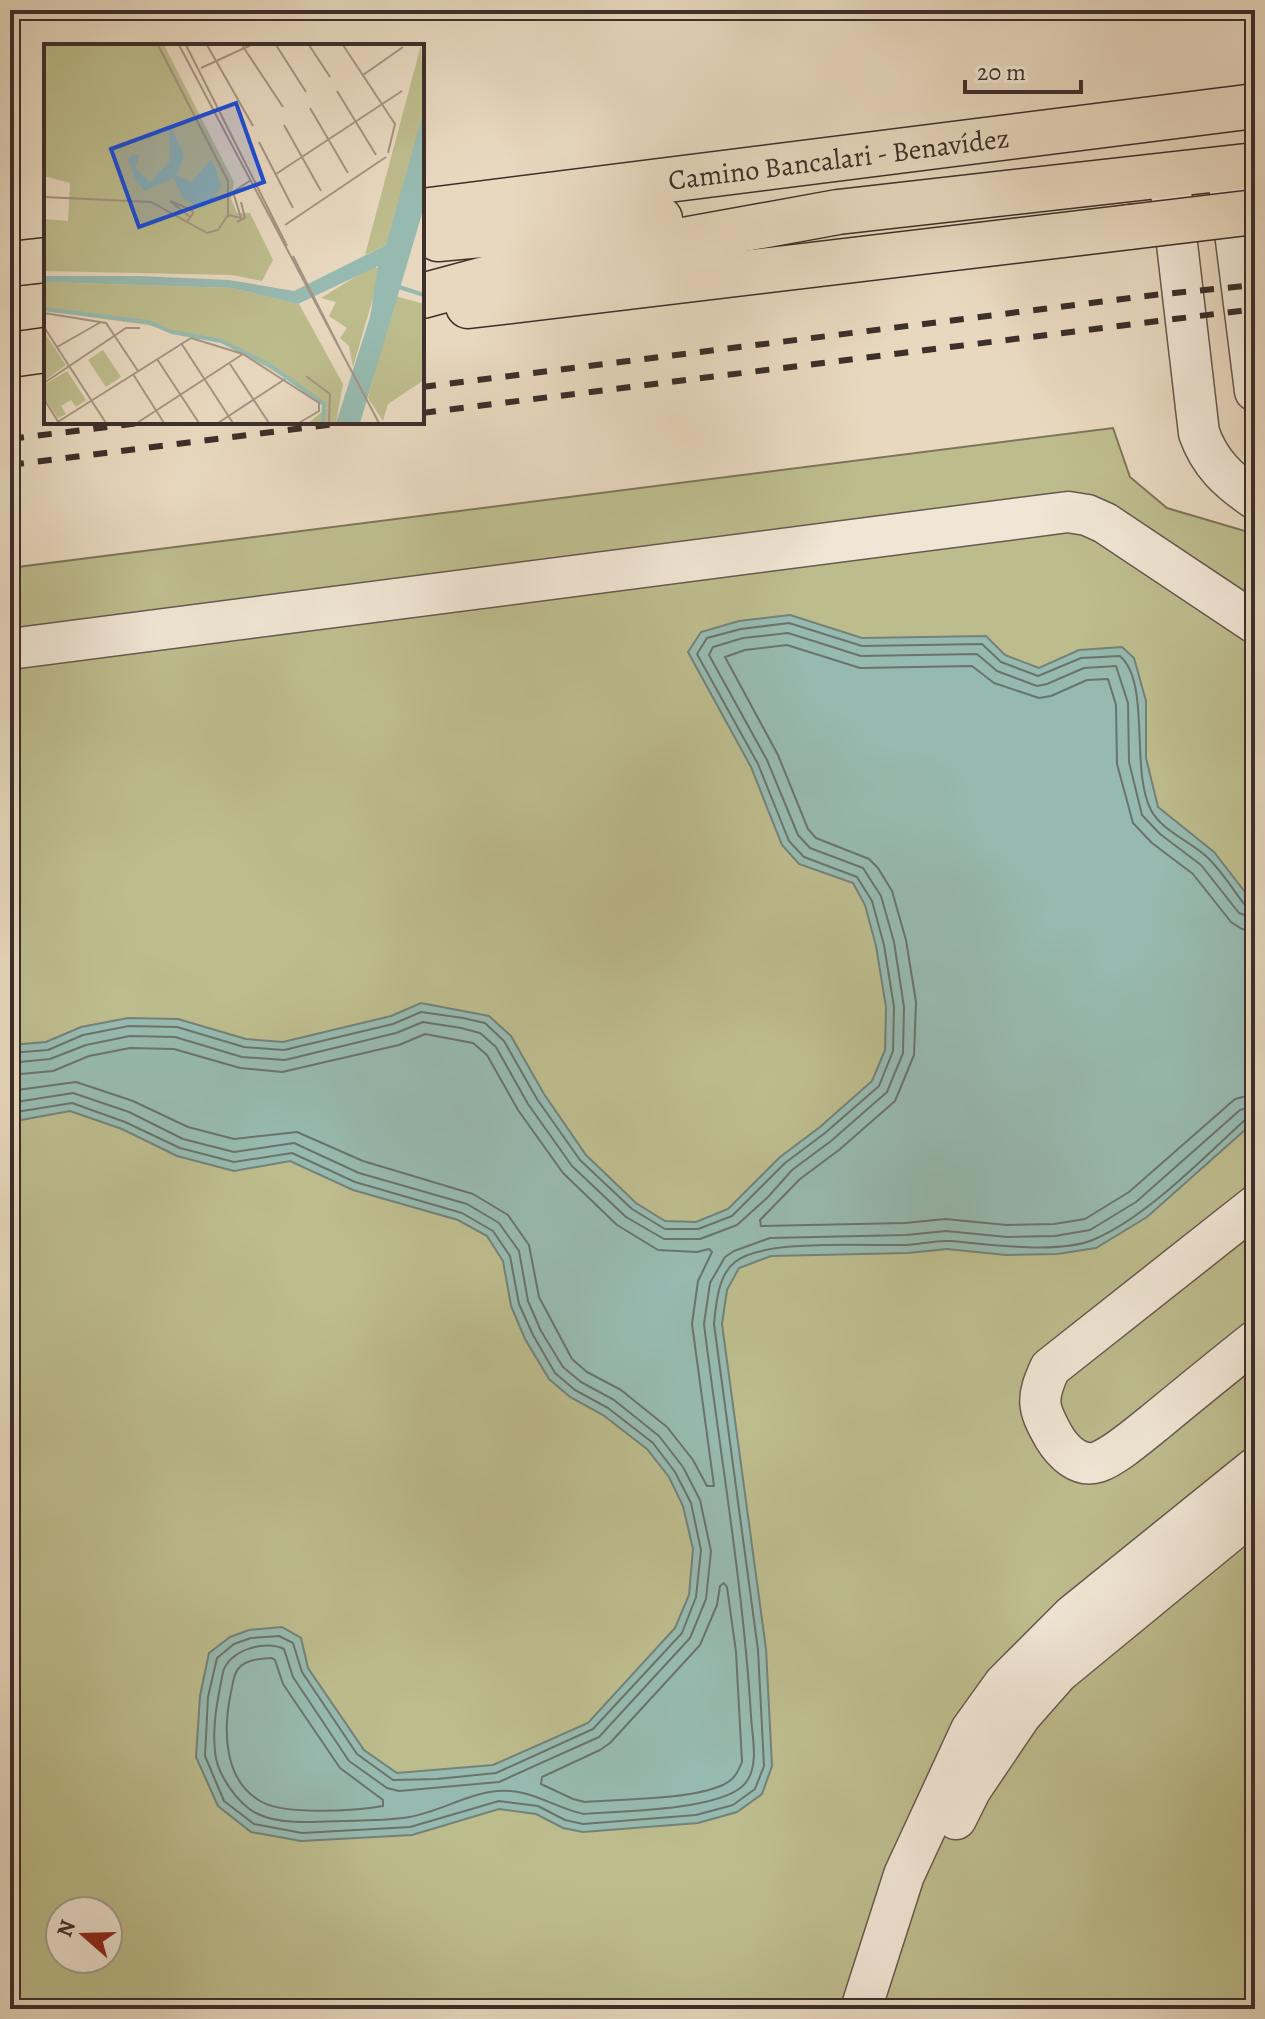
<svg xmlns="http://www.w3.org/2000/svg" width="1265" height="2019" viewBox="0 0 1265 2019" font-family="Alegreya,serif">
<rect width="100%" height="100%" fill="#e8d8bf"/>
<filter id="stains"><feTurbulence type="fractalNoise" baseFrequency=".0025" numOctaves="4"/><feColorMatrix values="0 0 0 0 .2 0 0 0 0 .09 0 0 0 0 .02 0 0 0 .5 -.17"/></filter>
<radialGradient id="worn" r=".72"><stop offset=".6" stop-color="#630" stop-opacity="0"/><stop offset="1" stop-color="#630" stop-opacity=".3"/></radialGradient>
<path fill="#bdbc8d" stroke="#7d765c" stroke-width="2" fill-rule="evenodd" d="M1113,428L1130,477L1167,508L1255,534V2009H10V568ZM60,1911H108V1959H60Z"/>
<path fill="#97bab0" stroke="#73827a" stroke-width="2" d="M790,615L862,638L986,636L1005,655L1039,668L1079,650L1122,647L1134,658L1146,701V758L1158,807L1214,852L1255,905V1121L1147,1217L1096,1248L1057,1254L1006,1255L947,1249L908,1253L771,1256L739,1268L727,1290L722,1324L766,1649L772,1766L762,1794L737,1812L698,1823L583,1832L563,1828L536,1814L499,1809L412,1835L301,1841L251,1832L218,1806L196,1757L200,1696L209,1653L230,1637L249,1630L282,1627L301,1638L308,1668L364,1750L397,1773L493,1765L588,1723L675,1628L689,1595L693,1549L683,1506L669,1477L647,1449L603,1415L570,1397L549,1379L525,1339L511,1306L503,1261L487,1236L458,1220L353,1190L290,1161L234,1171L177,1156L122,1129L70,1111L10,1122V1045L46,1042L81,1027L128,1018L178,1019L246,1039L283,1042L391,1016L421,1003L489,1016L511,1036L544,1094L586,1155L636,1203L665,1221L696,1222L728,1209L780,1157L820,1127L872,1081L885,1050L886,1007L876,946L865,905L853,883L799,864L782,845L751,767L688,652L701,632L739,621Z"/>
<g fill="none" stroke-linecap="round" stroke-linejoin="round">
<g stroke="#6a746d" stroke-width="2">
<path d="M1255,931L1242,929L1231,922L1193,874L1152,843L1133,823L1117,764L1116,705L1108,679L1087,680L1051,696L1039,698L994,683L972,666L860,668L787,645L745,650L725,657L778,755L808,829L816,838L869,859L878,868L892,891L906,940L916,1002L914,1055L895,1101L839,1150L800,1179L760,1220L761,1226L905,1223L945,1219L1007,1225L1054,1224L1085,1219L1129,1192L1235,1099L1255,1094"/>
<path d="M10,1053L48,1050L83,1035L129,1026L177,1027L244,1047L284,1050L393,1024L421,1012L463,1018L485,1023L504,1041L537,1099L580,1160L632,1209L665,1229H698L732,1216L785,1163L825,1133L879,1086L893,1051L894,1007L884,945L872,901L857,877L804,857L789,841L758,764L697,654L707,638L741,629L789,623L862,646L982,644L1001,662L1038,676L1081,658L1120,656C1151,683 1130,770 1151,810C1161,830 1191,842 1207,857C1222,871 1233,890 1245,905L1255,909"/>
<path d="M10,1063L50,1059L86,1045L130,1036L175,1037L242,1057L285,1060L396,1033L423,1022L461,1028L480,1033L496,1047L528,1104L572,1166L626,1217L664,1239H700L737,1225L768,1197L792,1170L831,1141L887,1092L903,1053L904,1007L894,942L881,896L863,868L810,848L798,835L767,760L709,655L713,647L743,638L788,633L861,656L977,654L997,671L1037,686L1047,684L1084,668L1116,666L1128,703L1129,762L1142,815L1160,834L1201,865L1239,913L1255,919"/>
<path d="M10,1075L53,1071L89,1056L130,1048L174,1049L240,1068L282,1072L399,1045L425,1034L473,1043L487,1055L518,1110L563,1173L617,1225L658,1250L697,1252L709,1249L712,1252L698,1281L692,1324L714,1486H707L693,1460L667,1427L621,1390L587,1372L572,1359L539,1297L529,1245L508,1215L473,1194L363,1161L297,1132L234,1139L188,1127L133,1101L76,1082L10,1091"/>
<path d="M10,1103L73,1093L129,1112L183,1139L234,1152L294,1143L359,1173L467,1204L499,1223L519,1251L528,1301L541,1331L563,1367L581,1382L614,1400L659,1436L683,1467L700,1500L711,1551L706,1599L690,1638L599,1737L499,1782L399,1791L387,1788L349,1761L293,1677L284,1649C265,1639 228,1651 223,1672C218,1697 212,1725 215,1751C216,1773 238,1805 258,1814C280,1825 317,1822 342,1821C364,1820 387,1821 409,1817C439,1812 467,1794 497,1791C531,1788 554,1808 584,1814C619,1811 728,1811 747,1781C759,1763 752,1736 751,1716C743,1584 720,1454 704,1324L710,1283L725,1257L734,1251L770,1238L906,1235L946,1231L1007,1237L1055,1236L1090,1230L1136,1202L1240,1110L1255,1106"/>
<path d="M10,1113L72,1103L125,1122L180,1148L234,1162L292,1153L355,1182L462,1213L493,1231L510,1256L519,1304L533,1335L555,1373L575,1390L608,1408L653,1443L675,1472L691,1503L701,1550L696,1597L682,1633L593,1729L496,1773L437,1779L393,1780L357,1754L302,1672L293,1643L279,1636L251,1638L234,1644L217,1658L208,1697L205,1756L224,1801L254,1824L302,1833L410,1827L499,1801L538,1806L565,1820L583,1824L696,1815L733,1805L755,1789L764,1766L758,1650L714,1324C716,1304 718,1275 735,1262C762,1239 864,1246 902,1245C918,1245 934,1240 950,1241C990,1244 1059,1255 1095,1239C1148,1216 1204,1157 1247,1118L1255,1116"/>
<path d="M724,1583L727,1587L736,1652L742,1762C738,1772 734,1780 723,1785C689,1800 624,1799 585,1802L573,1799L541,1784L542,1777L600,1750L610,1743L700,1645L717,1605L720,1586Z"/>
<path d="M272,1658L275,1660L283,1684L340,1768L383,1800V1806C356,1811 285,1815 262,1802C223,1781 223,1730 231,1692C233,1685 233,1675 238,1669C246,1659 260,1659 272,1658Z"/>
</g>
<g stroke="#68594f" stroke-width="43">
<g id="minor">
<path d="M1227,169L1255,391"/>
<path d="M1169,175L1199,433C1210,464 1228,480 1255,499"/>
<path d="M10,649L1068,512L1087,515L1105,523L1255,623"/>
<path d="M1255,1206L1050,1368C1036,1399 1037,1407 1054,1437C1063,1452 1079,1468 1098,1462C1115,1456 1140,1434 1154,1423C1188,1395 1221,1368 1255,1341"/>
<path d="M956,1819L971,1789L1021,1715L1058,1673L1255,1511"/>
<path d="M861,2009L904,1875L971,1730L1004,1684L1073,1615L1255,1468"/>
</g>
</g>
<g stroke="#3d2f2a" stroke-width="47">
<g id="major">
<path id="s1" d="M422,211L1255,106"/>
<path d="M438,239L660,219"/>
<path d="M10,264L46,260"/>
<path d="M422,296L518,270L838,212L1255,165"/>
<path d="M468,306L1130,227"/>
<path d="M10,355L46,350"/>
</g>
</g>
<use href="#minor" stroke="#f0e6d5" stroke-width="40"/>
<use href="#major" stroke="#e8d8bf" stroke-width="44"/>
<g stroke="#3d2f2a" stroke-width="6" stroke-dasharray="14 14" stroke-linecap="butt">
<path d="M422,387L1154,295L1255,285"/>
<path d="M422,413L1255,309"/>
<path d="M10,439L148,422"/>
<path d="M10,465L351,422"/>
</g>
<g stroke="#3d2f2a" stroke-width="47" stroke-linecap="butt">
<path id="major-bridge" d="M1130,227L1255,212"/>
</g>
<use href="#major-bridge" stroke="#e8d8bf" stroke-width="44"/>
</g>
<g text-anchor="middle" stroke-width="6" stroke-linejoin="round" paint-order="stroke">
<g font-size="28" fill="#3d2f2a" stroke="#f0e6d5">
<text dy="10" stroke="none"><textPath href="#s1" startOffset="420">Camino Bancalari - Benavídez</textPath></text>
</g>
</g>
<g transform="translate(44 44)">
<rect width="380" height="380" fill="#e8d8bf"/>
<path d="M0,1H120L190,138L187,155L193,169H206L229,216L218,237L188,231L0,227V175L24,177L26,139L0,132ZM377,1L380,66L355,161L342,201L321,211ZM329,222L337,226L309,323L305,302L296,294L303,284L285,272L292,258L277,254ZM0,238L188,244L255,260L299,340L292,379H264L283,364L241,333L176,298L104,281L0,267ZM351,252L380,260V336L344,360L339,377L324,354ZM0,288L22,321L0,337ZM59,306L77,333L62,343L44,316ZM23,327L42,356L32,363L27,356L17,362L22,370L14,374L0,353V341Z" fill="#bdbc8d"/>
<path d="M380,66V163L316,379H292L326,273L334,222L254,260L188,244L0,238V232H96L185,236L250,247L342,201ZM125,80L140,111L133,131L147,138L167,116L171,122L177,143L159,165L139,155L130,134L100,147L92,137L84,116L87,111H96L91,124L106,138L126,117Z" fill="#97bab0"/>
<path fill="none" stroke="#97bab0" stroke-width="4" d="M352,242L380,251M0,265L104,278L128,288L177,297L224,320L280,360L279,379"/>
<path fill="none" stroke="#a49483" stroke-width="2" d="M114,1L184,137V174M135,1L335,379M142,1L243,202M163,1L209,82M198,1L239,63M232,1L262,48M265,1L286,33M299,1L351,80L344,109M157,24L207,1M319,31L359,3M293,47L332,111M266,64L304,129M240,81L277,147M215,98L249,164M232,130L358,47M0,153L107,158L163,189L174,186L184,171L197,174L189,148L207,136M143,178L149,169L148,166L126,157L146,173M193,178L201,174L197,158M241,181L342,113M249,212L296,305M0,269L62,279L94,327M0,283L62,379M137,299L189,379M13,303L57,278M113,315L155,379M186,320L225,379M89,330L120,379M262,332L286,350L285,379M0,339L82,284H96M0,355L15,379M12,379L147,294L199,310L275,359V367L255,379M93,379L199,310M174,379L241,335"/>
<path fill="#1d4ed8" fill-opacity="0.15" stroke="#1d4ed8" stroke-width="4" d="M192,59L220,138L95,183L67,105Z"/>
<rect width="380" height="380" fill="none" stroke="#3d2f2a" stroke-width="4"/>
</g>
<rect width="1265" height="2019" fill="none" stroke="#e8d8bf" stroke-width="40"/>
<rect x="12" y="12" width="1241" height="1995" fill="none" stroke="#3d2f2a" stroke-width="4"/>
<rect x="20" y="20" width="1225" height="1979" fill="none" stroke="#3d2f2a" stroke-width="2"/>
<g transform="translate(84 1935) rotate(290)"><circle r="38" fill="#f0e6d5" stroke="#a89d91" stroke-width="2"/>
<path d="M0-6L14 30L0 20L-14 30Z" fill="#8f2418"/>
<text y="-12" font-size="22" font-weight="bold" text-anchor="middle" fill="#3d2f2a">N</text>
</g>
<path d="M965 80v12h116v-12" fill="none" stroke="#3d2f2a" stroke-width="4"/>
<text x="977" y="80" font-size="24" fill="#3d2f2a" stroke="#f0e6d5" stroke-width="6" paint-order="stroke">20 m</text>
<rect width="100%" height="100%" filter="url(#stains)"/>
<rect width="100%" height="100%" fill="url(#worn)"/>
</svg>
